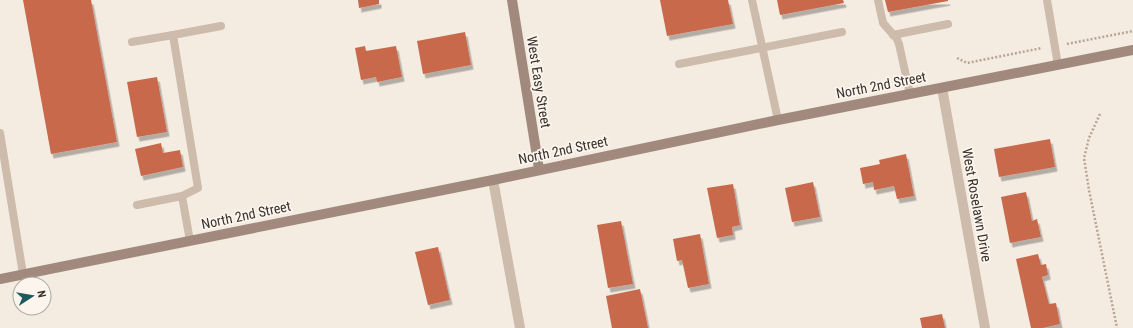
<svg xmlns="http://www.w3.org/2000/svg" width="1133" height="328" viewBox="0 0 1133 328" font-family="'Roboto Condensed',sans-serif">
<defs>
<filter id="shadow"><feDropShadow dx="2.5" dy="4.5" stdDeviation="0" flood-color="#0004"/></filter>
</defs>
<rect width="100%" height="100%" fill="#f4ebe1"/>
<g fill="#c8694b" filter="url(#shadow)">
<path d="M23,0H91L117,142L51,154Z"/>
<path d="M358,0H379V4L359,8Z"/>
<path d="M660,0H728L733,24L667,36Z"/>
<path d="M777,0H843L844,3L780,15Z"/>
<path d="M885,0H948V1L888,12Z"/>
<path d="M465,32L471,65L423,74L417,41Z"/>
<path d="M365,46L366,51L396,46L402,77L377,82L376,77L361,80L355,48Z"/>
<path d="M157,77L167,132L137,137L127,82Z"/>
<path d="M1050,139L1055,167L999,177L994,149Z"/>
<path d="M161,143L163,153L180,150L183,167L141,176L135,149Z"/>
<path d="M906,154L914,196L897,199L894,186L874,190L873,182L863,184L860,168L880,164L879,160Z"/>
<path d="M813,182L820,217L792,222L785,188Z"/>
<path d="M733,184L740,225L732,227L733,235L717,238L707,188Z"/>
<path d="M1026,192L1032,221L1037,219L1041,237L1010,243L1001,197Z"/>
<path d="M621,221L633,284L608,288L597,225Z"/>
<path d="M700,234L709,284L688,288L682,260L677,261L673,239Z"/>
<path d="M438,247L450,300L428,305L415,252Z"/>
<path d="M1038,254L1041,265L1046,264L1048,275L1042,277L1049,304L1056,303L1060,324L1043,328H1031L1016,259Z"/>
<path d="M640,289L648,328H612L606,296Z"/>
<path d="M942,314L945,328H922L920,318Z"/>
</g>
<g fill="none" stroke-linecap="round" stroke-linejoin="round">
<g stroke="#b9a596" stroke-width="2.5" stroke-dasharray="2 2" stroke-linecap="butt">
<path d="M1067,44L1133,31"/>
<path d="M957,58L967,63L1042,48"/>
<path d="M1100,114L1089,138L1084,158L1089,190L1117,328"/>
</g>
<g stroke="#cdbbac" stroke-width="8">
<path d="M752,0L778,120"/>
<path d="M878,0L883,23L897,39L899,44L910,94"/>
<path d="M1047,0L1058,65"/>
<path d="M173,35L221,26"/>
<path d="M893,35L948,24"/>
<path d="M132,42L173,35L198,188L182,196"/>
<path d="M679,64L842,32"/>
<path d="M0,133L23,274"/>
<path d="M137,205L182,196L190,241"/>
</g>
<g stroke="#cdbbac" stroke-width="10">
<path d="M942,88L985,328"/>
<path d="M493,180L520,328"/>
</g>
<g stroke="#a18a7d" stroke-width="10">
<path d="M512,0L539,169"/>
<path d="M0,279L493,180L778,120L1133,50"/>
</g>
</g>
<g text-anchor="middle" stroke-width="3.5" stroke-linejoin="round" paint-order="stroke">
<g font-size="14" fill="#3b302b" stroke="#fbf5ee">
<text transform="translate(539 82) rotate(81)" y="5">West Easy Street</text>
<text transform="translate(881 85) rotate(-11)" y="5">North 2nd Street</text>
<text transform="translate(563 150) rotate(-12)" y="5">North 2nd Street</text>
<text transform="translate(977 205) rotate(80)" y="5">West Roselawn Drive</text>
<text transform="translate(246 215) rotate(-12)" y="5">North 2nd Street</text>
</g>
</g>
<g transform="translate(32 296) rotate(78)"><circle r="19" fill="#fbf5ee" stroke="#aea6a0"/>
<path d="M0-3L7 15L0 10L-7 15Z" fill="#1f5a5e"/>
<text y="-6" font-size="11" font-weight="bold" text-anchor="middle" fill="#3b302b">N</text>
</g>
</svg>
